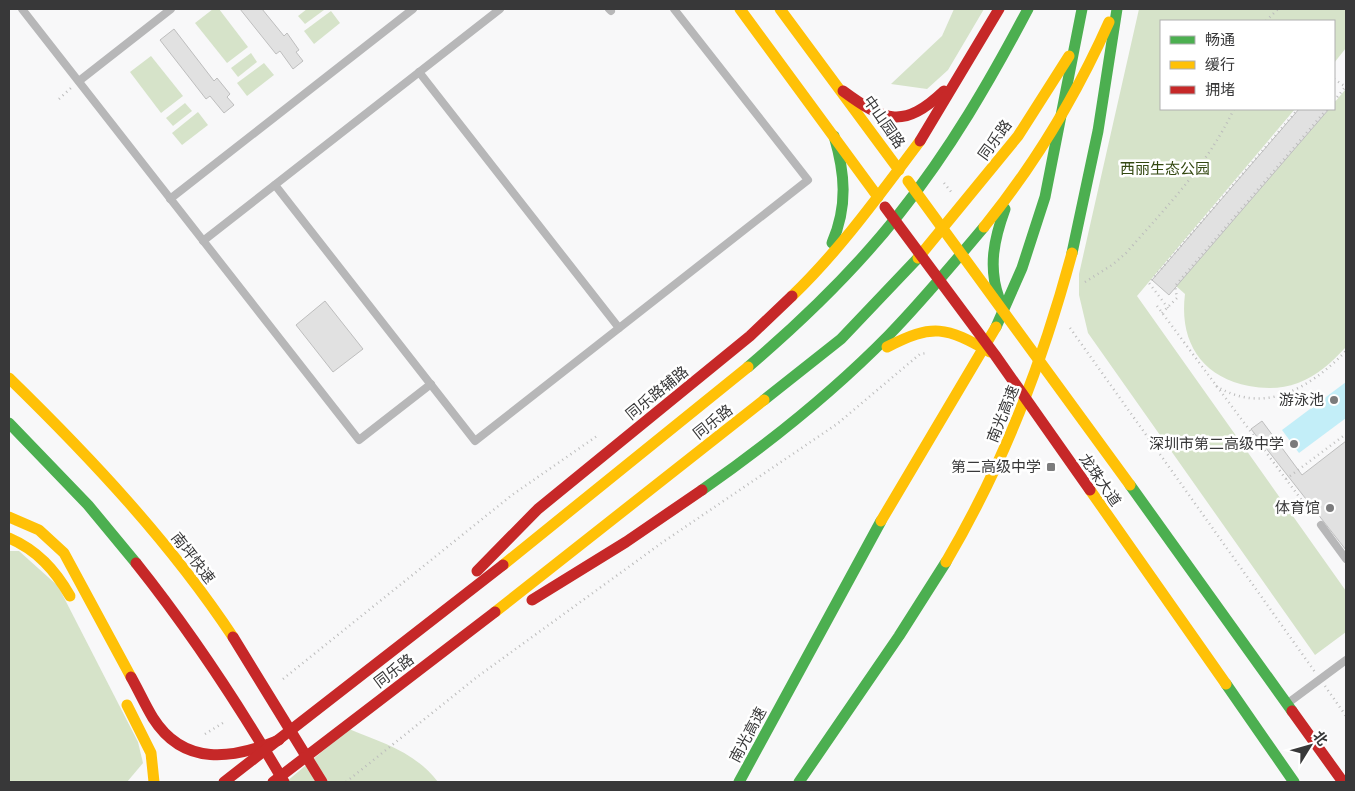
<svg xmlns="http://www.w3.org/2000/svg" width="1355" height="791" viewBox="0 0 1355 791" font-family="'Open Sans','Noto Sans SC',sans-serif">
<rect width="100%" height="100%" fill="#f8f8f9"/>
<g fill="#d6e3c9">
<path d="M213,9H219L248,47L227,63L195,23Z"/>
<path d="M307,9H323L324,10L305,24L298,16Z"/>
<path d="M954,9H984L948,70L927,89L891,84L942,36Z"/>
<path d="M1139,9H1346V48L1334,63V21H1161V109H1295L1137,296L1346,591V632L1315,655L1088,333L1079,295V274Z"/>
<path d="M331,11L340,23L314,44L304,31Z"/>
<path d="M251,53L257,62L238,77L231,68Z"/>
<path d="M151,56L183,96L161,113L130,72Z"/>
<path d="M264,63L274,75L247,96L237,83Z"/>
<path d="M1345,90L1346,347C1332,362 1317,376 1298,383C1282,389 1265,389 1249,386C1201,377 1179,341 1185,294L1176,286L1329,109H1334V103Z"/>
<path d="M185,103L192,111L173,126L166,118Z"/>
<path d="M198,112L208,125L182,145L172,133Z"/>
<path d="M9,551H19L58,586L138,742L143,763L127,782H9Z"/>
<path d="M349,729C383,743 415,752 438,782H286Z"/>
</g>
<path fill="#c3eef8" d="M1346,382V418L1299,453L1282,430Z"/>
<g fill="#e1e1e1" stroke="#bebebe">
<path d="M240,9H262L284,36L287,33L299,50L296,52L303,61L293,69L280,51L276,54Z"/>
<path d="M174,29L214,81L217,78L230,94L227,97L234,105L224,113L210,96L206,99L160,40Z"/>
<path d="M1299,109H1329L1169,295L1152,280Z"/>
<path d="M325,301L363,349L333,372L296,325Z"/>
<path d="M1262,421L1302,475L1346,441V550L1251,429Z"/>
</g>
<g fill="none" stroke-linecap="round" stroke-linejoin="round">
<g stroke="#bcbcbc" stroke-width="2.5" stroke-dasharray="1 4" stroke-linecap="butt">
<path d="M1266,21L1278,9"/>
<path d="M1334,79L1346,87"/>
<path d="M59,99L72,87"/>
<path d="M1334,101L1346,86"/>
<path d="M944,183L952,193"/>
<path d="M1085,282L1112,265L1126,253C1168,205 1206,167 1234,109"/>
<path d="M1157,306L1315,518"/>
<path d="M1168,308L1149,283L1298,109"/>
<path d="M1162,313L1177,298L1175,286L1327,109"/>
<path d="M1070,328L1315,672"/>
<path d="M1216,386C1265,416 1311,387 1346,351"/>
<path d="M1286,479L1346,434"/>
<path d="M283,679L512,495L597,436"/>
<path d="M1325,686L1346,716"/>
<path d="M205,734L226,721"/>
<path d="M346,782L477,677L663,542L837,424L920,354L927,353"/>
</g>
<g stroke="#b7b7b8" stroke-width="8">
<path d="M22,9L359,440L431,384"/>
<path d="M609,9L611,11"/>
<path d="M419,72L619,328"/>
<path d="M79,81L171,9"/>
<path d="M275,185L475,441L808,180L674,9"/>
<path d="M170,199L413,9"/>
<path d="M203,241L500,9"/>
<path d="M1321,525L1346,559"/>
<path d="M1288,703L1346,660"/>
</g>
<g stroke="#4caf50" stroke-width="11">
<path d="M832,243C848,206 845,173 834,136"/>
<path d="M1072,253L1098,131L1117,9"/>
<path d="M999,298C988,267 994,239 1005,209"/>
<path d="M996,327L1022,268L1045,197L1082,9"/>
<path d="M748,367C803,320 855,270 899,214C950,150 990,81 1028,9"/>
<path d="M764,400L841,339L918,258"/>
<path d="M9,423L88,505L136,563"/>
<path d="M1130,485L1292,711"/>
<path d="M702,490C768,444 832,393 889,335C922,301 953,264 984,227"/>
<path d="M1226,684L1294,782"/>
<path d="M739,782L881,521"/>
<path d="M799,782L899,636L946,562"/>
</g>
<g stroke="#ffc107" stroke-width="11">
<path d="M740,9L878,197"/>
<path d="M780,9L899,170"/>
<path d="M908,181L1130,485"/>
<path d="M984,227C1035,164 1076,96 1109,22"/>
<path d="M918,258L1018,136L1069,56"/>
<path d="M792,296C840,250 880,194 920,141"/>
<path d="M887,347C933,323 946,327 990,352"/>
<path d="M9,378C91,458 170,542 233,637"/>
<path d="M1090,490L1226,684"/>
<path d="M9,517L39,530L64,553L131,677"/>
<path d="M881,521L996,327"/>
<path d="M9,538C37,550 55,570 70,596"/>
<path d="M946,562C1004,463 1042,364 1072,253"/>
<path d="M503,565L748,367"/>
<path d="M495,612L764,400"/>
<path d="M127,705L151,753L154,782"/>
</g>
<g stroke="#c62828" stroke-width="11">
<path d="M843,91C885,122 904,129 944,91"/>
<path d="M920,141L999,9"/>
<path d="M885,207L995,355L1090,490"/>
<path d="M136,563C191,632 239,705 284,782"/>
<path d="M477,571L538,509L750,336L792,296"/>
<path d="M532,600L626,542L702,490"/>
<path d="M233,637L322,782"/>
<path d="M131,677C139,691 145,705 153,718C184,767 233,759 279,740"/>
<path d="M1292,711L1343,782"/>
<path d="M224,782L503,565"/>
<path d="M273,782L495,612"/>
</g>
</g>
<g fill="#7b7b7c" stroke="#fff" stroke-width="2">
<circle cx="1334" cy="400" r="5"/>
<circle cx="1294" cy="444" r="5"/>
<rect x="1046" y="462" width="10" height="10" rx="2.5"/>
<circle cx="1330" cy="508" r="5"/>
</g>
<g text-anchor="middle" stroke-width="5" stroke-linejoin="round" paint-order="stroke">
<g font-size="15" fill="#383839" stroke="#fff">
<text transform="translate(884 122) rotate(55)" y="5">中山园路</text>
<text transform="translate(995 140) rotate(-54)" y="5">同乐路</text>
<text transform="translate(657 393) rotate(-39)" y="5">同乐路辅路</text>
<text transform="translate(1003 414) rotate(-68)" y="5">南光高速</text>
<text transform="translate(713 422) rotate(-38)" y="5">同乐路</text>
<text transform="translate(1100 480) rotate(55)" y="5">龙珠大道</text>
<text transform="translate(193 558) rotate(52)" y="5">南坪快速</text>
<text transform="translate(394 671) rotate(-37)" y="5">同乐路</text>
<text transform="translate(748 735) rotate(-62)" y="5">南光高速</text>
</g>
<g font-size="15" fill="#334811" stroke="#fff">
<text x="1165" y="174">西丽生态公园</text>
</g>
<g font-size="15" fill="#383839" stroke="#fff" text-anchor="end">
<text x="1324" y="405">游泳池</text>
<text x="1284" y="449">深圳市第二高级中学</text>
<text x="1041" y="472">第二高级中学</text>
<text x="1320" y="513">体育馆</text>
</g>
</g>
<rect width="1355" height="791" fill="none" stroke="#383839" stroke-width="20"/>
<rect x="1160" y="20" width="175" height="90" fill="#ffffff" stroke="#afafb0"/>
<rect x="1170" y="36" width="25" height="8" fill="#4caf50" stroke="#afafb0"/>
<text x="1205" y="45" font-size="15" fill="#383839">畅通</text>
<rect x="1170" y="61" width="25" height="8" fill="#ffc107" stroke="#afafb0"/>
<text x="1205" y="70" font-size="15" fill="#383839">缓行</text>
<rect x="1170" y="86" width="25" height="8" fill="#c62828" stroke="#afafb0"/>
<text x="1205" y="95" font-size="15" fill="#383839">拥堵</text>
<g transform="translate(1310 746) rotate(53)" stroke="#ffffff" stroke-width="4" paint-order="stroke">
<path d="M0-4L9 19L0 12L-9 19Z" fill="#383839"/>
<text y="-8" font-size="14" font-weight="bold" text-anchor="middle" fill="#383839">北</text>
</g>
</svg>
